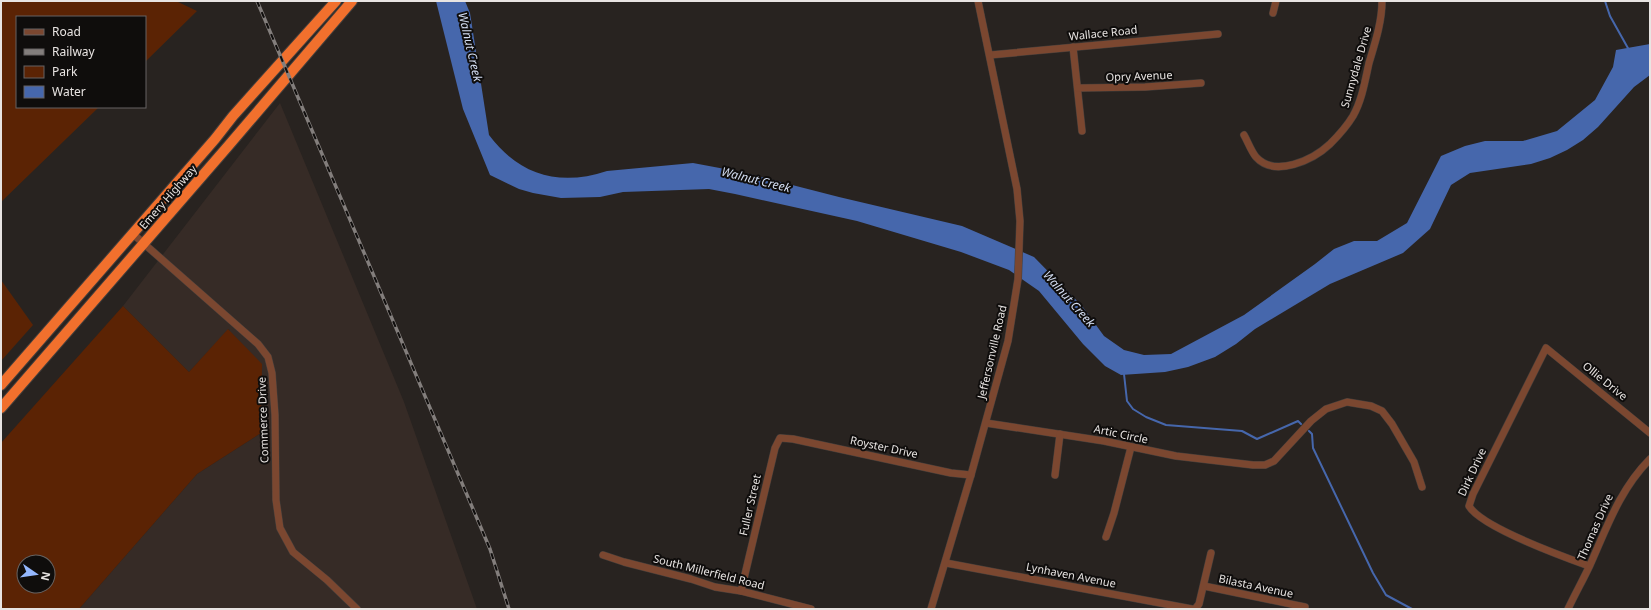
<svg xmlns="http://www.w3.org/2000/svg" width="1651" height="610" viewBox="0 0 1651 610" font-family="'Noto Sans',sans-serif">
<rect width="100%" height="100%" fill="#282320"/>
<path fill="#362b26" d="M280,103L404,402L477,609H79L197,474L261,433L229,329L189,372L123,306Z"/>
<g fill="#5b2304" fill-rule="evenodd">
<path d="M1,1H176L197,11L145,62V17H17V107H99L1,202Z"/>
<path d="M1,280L33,325L1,361Z"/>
<path d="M123,306L189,372L228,329L262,364L261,433L197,474L79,609H1V443ZM24,562H48V586H24Z"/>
</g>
<path fill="#4667ac" d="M436,1H465L470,13L489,135C519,175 559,187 607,171L693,163L741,172L839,197L962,226L1034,257L1082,306L1104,336L1124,350L1144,355L1171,354L1244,315L1315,264L1334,249L1354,241H1377L1407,223L1441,156L1465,146L1485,141H1523L1557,131L1595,100L1613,67L1616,50L1650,44V75L1634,87L1598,127L1583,140L1567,150L1550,158L1531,164L1470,173L1451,185L1430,229L1403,253L1330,284L1255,329L1236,344L1215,357L1188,367L1165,372L1121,375L1105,366L1083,344L1039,291L1009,270L961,252L857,221L735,194L709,189L623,192L600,197L561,198L533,193L519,189L490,175L463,109Z"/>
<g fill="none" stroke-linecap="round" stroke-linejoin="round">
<g stroke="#4667ac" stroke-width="2">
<path d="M1605,1L1610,16L1629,50"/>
<path d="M1124,374L1127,401L1133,409L1146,417L1166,425L1242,431L1257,439L1298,421L1301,424"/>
<path d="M1309,431L1312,434L1313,448L1373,573L1386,595L1412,609"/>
</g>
<g stroke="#433e3b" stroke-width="8">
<g id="minor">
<path d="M1273,13L1276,1"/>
<path d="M1073,47L1082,131"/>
<path d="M990,55L1218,34"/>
<path d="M1078,88L1145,87L1201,83"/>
<path d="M1244,135C1248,142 1251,151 1256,157C1275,178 1313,160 1330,144C1338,136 1347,126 1353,116C1362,100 1365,81 1369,63C1375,43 1382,22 1382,1"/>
<path d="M133,234L258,344L268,357L272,373L275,415L276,500L280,528L293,552L327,580L357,609"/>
<path d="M986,423L1104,441L1176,456L1253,465H1265L1274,461L1311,421L1326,409L1347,402L1371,406L1382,411L1392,424L1414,462L1422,487"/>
<path d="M1055,475L1060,434"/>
<path d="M1106,537L1114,513L1131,447"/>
<path d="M603,555L624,562L691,579L715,587L741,591L811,609"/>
<path d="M946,563L1192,609"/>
<path d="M1589,566C1564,557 1481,527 1469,506L1473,494L1546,348L1650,433"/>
<path d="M1204,586L1305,607"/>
<path d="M741,591L775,448L780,438L793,439L951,473L971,475"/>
<path d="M931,609L971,475L1008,341L1018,279L1020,221L1017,189L978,1"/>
<path d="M1195,609L1199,604L1211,553"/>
<path d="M1568,609C1575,594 1583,580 1590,565C1607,527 1620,489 1650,459"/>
</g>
</g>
<g stroke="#433e3b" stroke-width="12">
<g id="highway">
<path d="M1,385L215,139L233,116L336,1"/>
<path d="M1,408L229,145L352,1"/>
</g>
</g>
<use href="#minor" stroke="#7b4730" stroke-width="7"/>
<use href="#highway" stroke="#f1702d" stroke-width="10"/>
<g stroke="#837e7c" stroke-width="3.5">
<path id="rail" d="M257,1L490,549L509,609"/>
</g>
<use href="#rail" stroke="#0f0d0c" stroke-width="2" stroke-dasharray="6" stroke-linecap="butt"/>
</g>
<g text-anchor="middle" stroke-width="4" stroke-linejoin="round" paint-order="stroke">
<g font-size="11" fill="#e8e4e2" stroke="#0f0d0c">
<text transform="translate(1103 33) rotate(-6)" y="4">Wallace Road</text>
<text transform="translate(1356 67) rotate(-74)" y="4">Sunnydale Drive</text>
<text transform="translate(1139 76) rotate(-2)" y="4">Opry Avenue</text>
<text transform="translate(168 197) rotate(-49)" y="4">Emery Highway</text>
<text transform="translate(992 352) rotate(-77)" y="4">Jeffersonville Road</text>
<text transform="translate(1605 381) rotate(39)" y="4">Ollie Drive</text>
<text transform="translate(263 420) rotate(-92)" y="4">Commerce Drive</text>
<text transform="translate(1121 434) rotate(12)" y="4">Artic Circle</text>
<text transform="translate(884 447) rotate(12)" y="4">Royster Drive</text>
<text transform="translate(1472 472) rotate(-65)" y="4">Dirk Drive</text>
<text transform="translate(750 505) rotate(-77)" y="4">Fuller Street</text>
<text transform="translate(1595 527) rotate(-66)" y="4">Thomas Drive</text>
<text transform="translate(709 572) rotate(14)" y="4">South Millerfield Road</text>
<text transform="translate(1071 575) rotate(11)" y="4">Lynhaven Avenue</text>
<text transform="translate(1256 586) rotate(12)" y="4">Bilasta Avenue</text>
</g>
<g font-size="12" font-style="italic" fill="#d2dcf0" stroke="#0f0d0c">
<text transform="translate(470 47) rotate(77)" y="4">Walnut Creek</text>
<text transform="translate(756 180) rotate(14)" y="4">Walnut Creek</text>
<text transform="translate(1069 299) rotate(48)" y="4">Walnut Creek</text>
</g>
</g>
<rect width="1651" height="610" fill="none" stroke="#e8e4e2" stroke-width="4"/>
<rect x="16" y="16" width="130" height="92" fill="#0f0d0c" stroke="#666362"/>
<rect x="24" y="29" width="20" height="6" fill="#7b4730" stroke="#666362"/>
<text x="52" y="36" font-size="12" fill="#e8e4e2">Road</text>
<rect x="24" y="49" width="20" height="6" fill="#837e7c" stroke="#666362"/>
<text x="52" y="56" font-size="12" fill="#e8e4e2">Railway</text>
<rect x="24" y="66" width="20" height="12" fill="#5b2304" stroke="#666362"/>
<text x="52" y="76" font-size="12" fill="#e8e4e2">Park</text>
<rect x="24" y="86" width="20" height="12" fill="#4667ac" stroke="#666362"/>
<text x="52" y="96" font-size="12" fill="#e8e4e2">Water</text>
<g transform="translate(36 574) rotate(103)"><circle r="19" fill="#0f0d0c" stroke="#666362"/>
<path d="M0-3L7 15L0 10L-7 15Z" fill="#94b7fd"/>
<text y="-6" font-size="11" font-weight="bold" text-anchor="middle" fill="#e8e4e2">N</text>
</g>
</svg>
